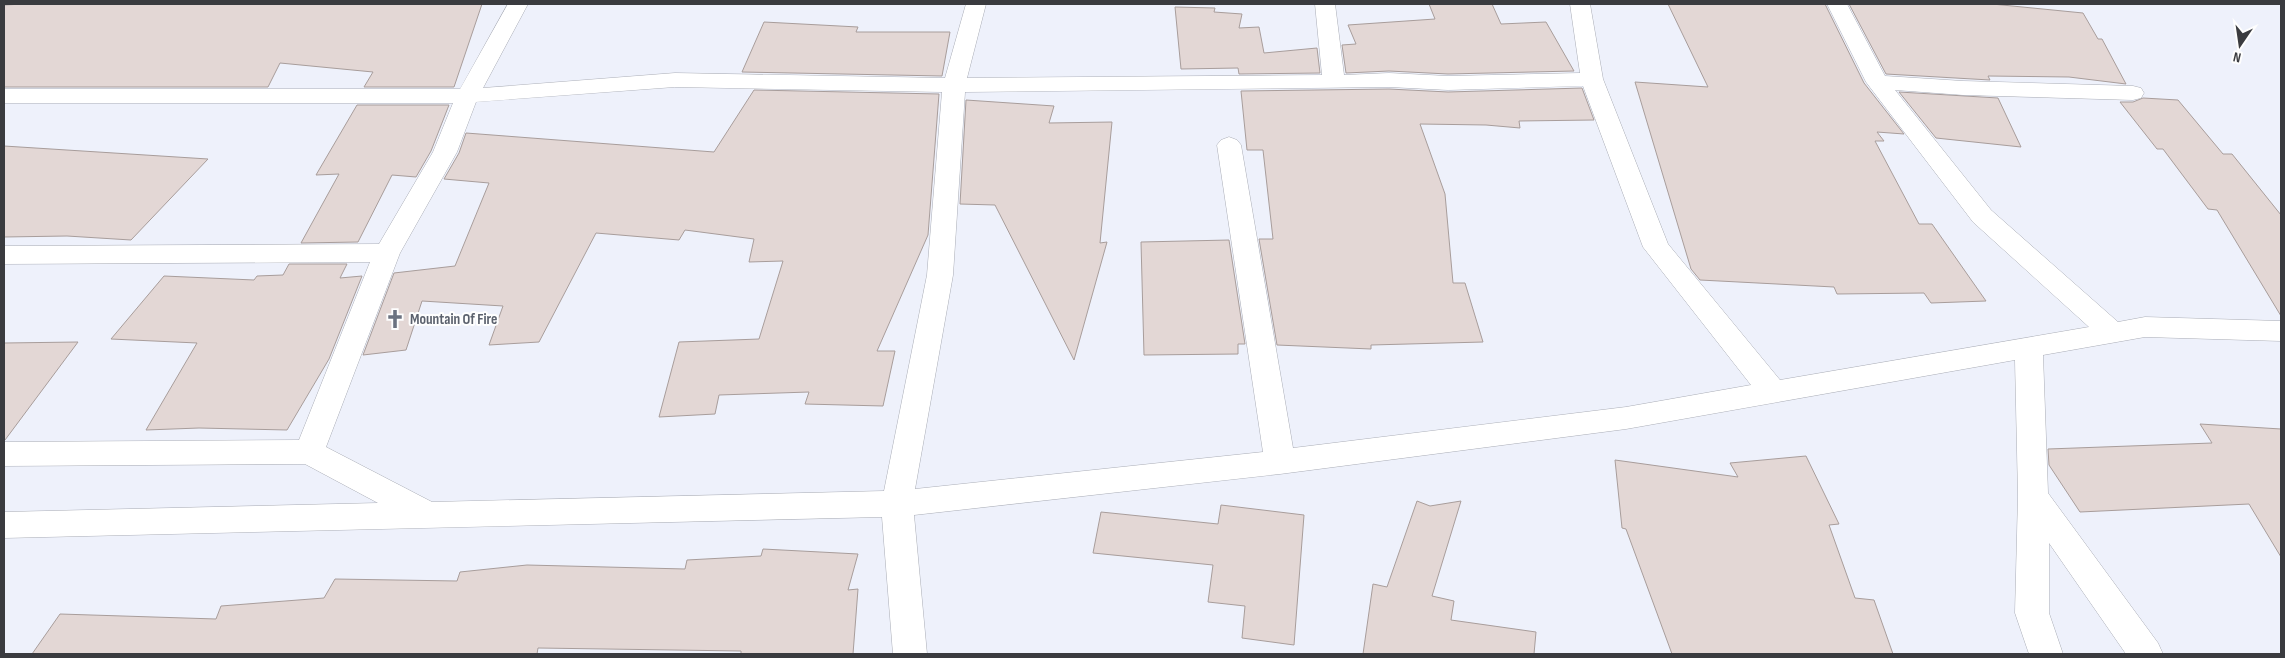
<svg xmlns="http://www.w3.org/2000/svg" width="2285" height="658" viewBox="0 0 2285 658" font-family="'Sofia Sans Condensed',sans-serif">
<rect width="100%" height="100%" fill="#eef1fb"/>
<g fill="#e3d7d5" stroke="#a89d9b">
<path d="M24,4H482L454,87H364L373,72L280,63L268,87H4V5Z"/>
<path d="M1429,4H1492L1501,24L1546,22L1574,71L1448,74L1389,71L1346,73L1342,45L1356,44L1348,25L1435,19Z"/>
<path d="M1668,4H1825L1864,83L1904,134L1877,132L1884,141H1875L1919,224H1932L1986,301L1931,303L1924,293L1837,294L1834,287L1700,280L1691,269L1635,82L1708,87Z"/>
<path d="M1849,4H1992L2083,13L2098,39H2102L2126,84L2069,77L1988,76L1990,80L1886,74Z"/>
<path d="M1175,7L1215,8L1214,12L1242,14L1239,28L1259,27L1264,53L1317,48L1320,73L1239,74L1238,68L1181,69Z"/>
<path d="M764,22L858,27L856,32H950L942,76L742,72Z"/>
<path d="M1582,88L1594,120L1519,121L1520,128L1486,125L1420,124L1445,194L1453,283H1465L1483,342L1371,345V349L1277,345L1259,239H1273L1263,150H1247L1241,91L1389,89L1448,92Z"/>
<path d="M754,90L939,94L928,235L877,351H895L883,406L805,404L809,392L719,395L715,414L659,417L679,342L759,339L783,261L749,262L754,239L685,230L679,240L596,233L539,342L489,345L503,306L422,301L406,350L363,355L394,273L455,266L489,183L444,179L459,153L466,133L714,152Z"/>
<path d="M1899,92L1998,98L2021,147L1936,138Z"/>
<path d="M2143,98L2178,100L2223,154H2232L2281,215V316L2217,210L2208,209L2163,149H2157L2120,102H2133Z"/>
<path d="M966,100L1054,106L1049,123L1112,122L1100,243L1107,242L1074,360L995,205L960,204Z"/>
<path d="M357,105H449L431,151L416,177L392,175L358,242L301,243L339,174L316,175Z"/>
<path d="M4,146L208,159L131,240L67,236L4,237Z"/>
<path d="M1229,240L1245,344H1238V354L1144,355L1141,242Z"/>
<path d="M289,264H347L340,278L362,276L329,359L287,430L199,428L146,430L197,343L111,339L164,276L254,280L257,276L283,275Z"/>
<path d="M78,342L5,440H4V343Z"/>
<path d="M2200,424L2281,429V557L2249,504L2080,512L2049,465L2048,449L2212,443Z"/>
<path d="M1806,456L1839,524L1829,525L1855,598L1874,600L1893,654H1672L1626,529L1622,528L1615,460L1738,477L1730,463Z"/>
<path d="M1417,501L1430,506L1461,501L1432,596L1454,601L1451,620L1536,632L1534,654H1363L1373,584L1387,587Z"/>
<path d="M1221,505L1304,515L1294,645L1242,638L1245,606L1208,602L1213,565L1093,553L1101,512L1218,524Z"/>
<path d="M763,549L858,554L848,590L858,589L853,654H741V651L538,648L537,654H32L60,614L216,619L221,606L324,598L335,579L457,581L460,572L527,565L685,569L687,560L761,556Z"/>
</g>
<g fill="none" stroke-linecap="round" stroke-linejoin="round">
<g stroke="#aaadb6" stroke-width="1">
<path id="minor" d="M508,4H528L483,88L675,73L945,78L966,4H986L967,78L1322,75L1315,4H1335L1344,75L1389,73L1448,76L1580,73L1570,4H1590L1603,79L1668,244L1780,380L2089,327L1973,222L1866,82L1827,4H1847L1885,76L1963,81L2133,86L2141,88L2144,93L2141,98L2133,100L1963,95L1895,90L1991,210L2118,322L2145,317L2281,321V341L2145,337L2043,355L2048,493L2158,643L2163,654H2126L2049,543V613L2063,654H2029L2015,613L2018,496L2015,360L1626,429L1280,474L914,515L927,654H893L882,517L4,538V512L378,503L305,464L4,466V442L299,440L370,262L4,264V246L379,244L433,152L453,103H4V89H460ZM1583,86L1643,247L1751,385L1626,407L1293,448L1241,145L1237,140L1229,137L1221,140L1217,145L1263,452L915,489L953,275L965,92L1389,87L1448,90ZM675,87L942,92L927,275L884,491L432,502L326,447L400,253L457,152L476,102Z"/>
</g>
<use href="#minor" fill="#fff" fill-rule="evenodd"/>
</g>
<defs>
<g id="church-bare" transform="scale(1.5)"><path d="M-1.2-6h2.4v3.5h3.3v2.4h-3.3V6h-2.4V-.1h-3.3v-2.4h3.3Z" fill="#6b7280" stroke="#fefefe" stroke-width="2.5" paint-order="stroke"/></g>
</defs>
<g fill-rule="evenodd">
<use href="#church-bare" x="395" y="319"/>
</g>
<g text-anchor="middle" stroke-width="4" stroke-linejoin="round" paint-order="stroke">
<g font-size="15" font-weight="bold" fill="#5b616d" stroke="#fefefe" text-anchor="start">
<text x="410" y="324">Mountain Of Fire</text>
</g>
</g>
<rect width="2285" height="658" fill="none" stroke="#3a3b3f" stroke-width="10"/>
<g transform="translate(2240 45) rotate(193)" stroke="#fefefe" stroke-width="4" paint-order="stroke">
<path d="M0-4L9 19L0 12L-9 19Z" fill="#3a3b3f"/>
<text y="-8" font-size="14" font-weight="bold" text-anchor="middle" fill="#3a3b3f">N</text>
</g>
</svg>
